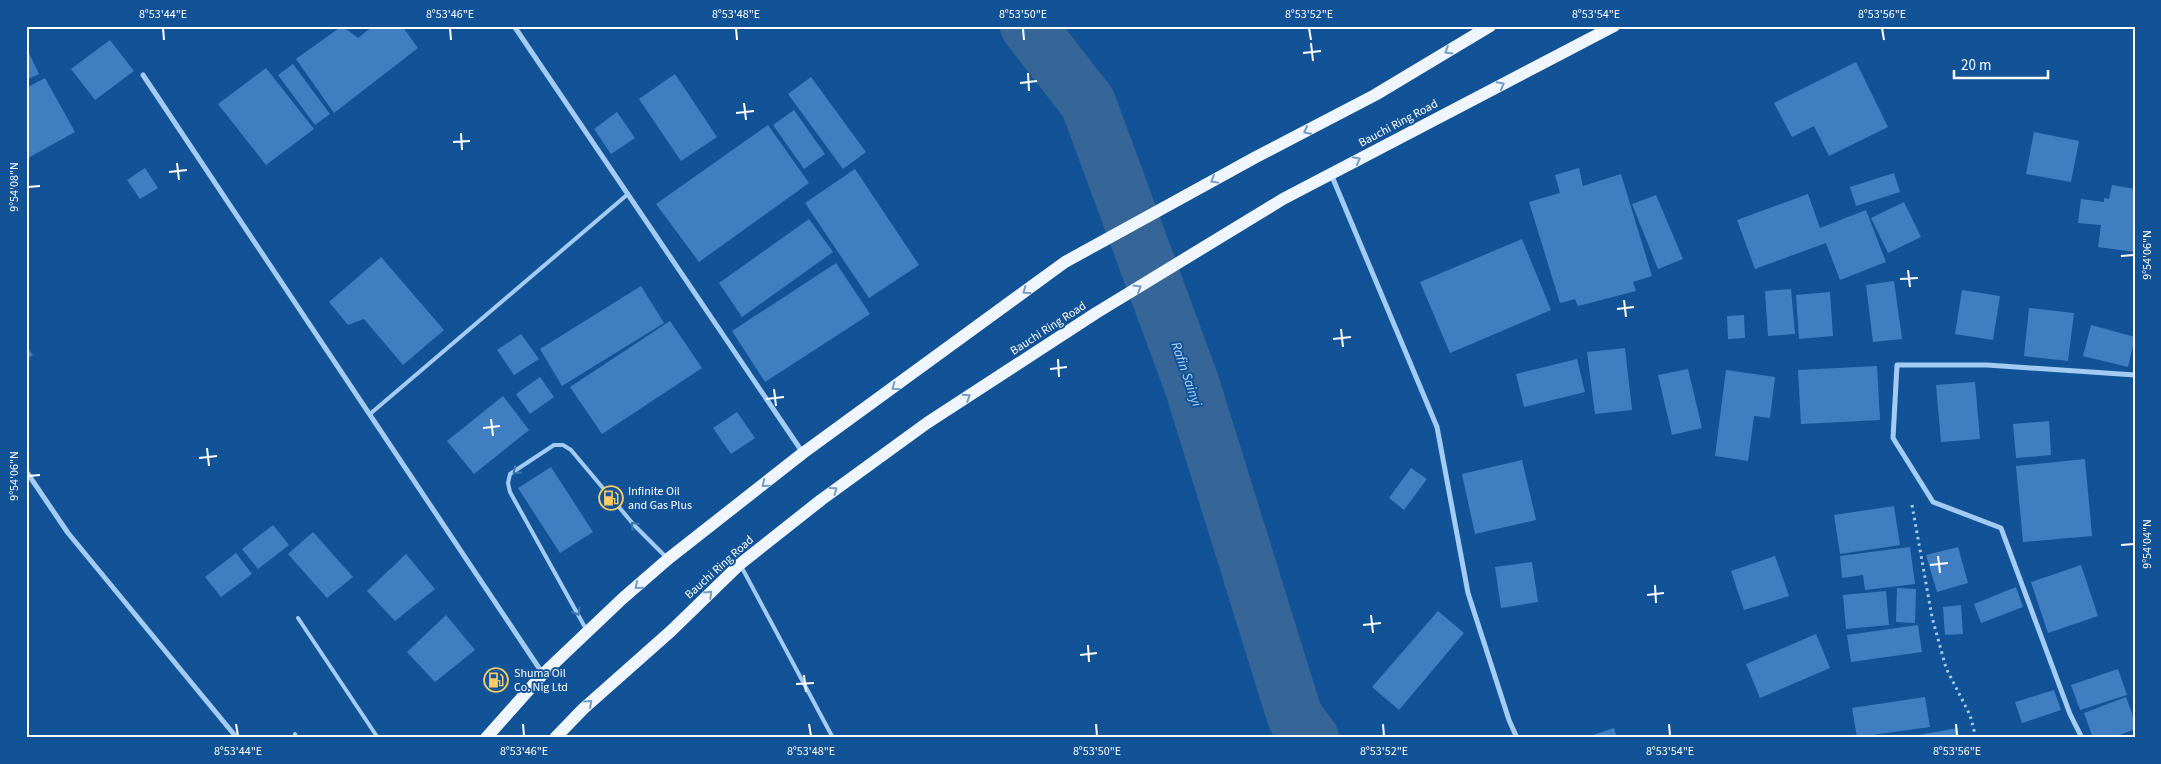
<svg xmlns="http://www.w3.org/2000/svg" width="2161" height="764" viewBox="0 0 2161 764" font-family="'Source Sans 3',sans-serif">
<rect width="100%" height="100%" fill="#125398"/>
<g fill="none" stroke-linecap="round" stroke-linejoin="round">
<path stroke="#366597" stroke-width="56" d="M1028,26L1088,103L1192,385L1295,717L1311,738"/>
</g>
<g fill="#3f7fc1">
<path d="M342,26L358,38L373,26H402L418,48L334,113L296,59Z"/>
<path d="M110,40L134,71L95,100L71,69Z"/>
<path d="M26,47L39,74L26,80Z"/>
<path d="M1856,62L1888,127L1829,156L1814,126L1792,137L1774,103Z"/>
<path d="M293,64L330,114L315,125L278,75Z"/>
<path d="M266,68L314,129L266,165L218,104Z"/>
<path d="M675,74L717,137L681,161L639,99Z"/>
<path d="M811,77L866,152L843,169L788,94Z"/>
<path d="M45,78L75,132L28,158L26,155V88Z"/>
<path d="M794,110L825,154L804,169L773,125Z"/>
<path d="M617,112L635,138L611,154L594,129Z"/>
<path d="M768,125L809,183L699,262L656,204Z"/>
<path d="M2034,132L2079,141L2071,182L2026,174Z"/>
<path d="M145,168L158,188L140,199L127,180Z"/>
<path d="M1579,168L1583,186L1621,174L1652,276L1633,282L1636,291L1578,306L1575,299L1560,303L1529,202L1560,193L1555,175Z"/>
<path d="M855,169L919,265L869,298L805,203Z"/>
<path d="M1894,173L1900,192L1856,206L1850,187Z"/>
<path d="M2112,185L2135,189V252L2098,247L2101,225L2078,223L2081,199L2104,202V198L2109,199Z"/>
<path d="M1808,194L1820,228L1866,210L1886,262L1840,280L1826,243L1755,269L1737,220Z"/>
<path d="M1656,195L1683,259L1658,269L1632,204Z"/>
<path d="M1904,202L1921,237L1888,253L1871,218Z"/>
<path d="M809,219L833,252L742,317L719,283Z"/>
<path d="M1522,239L1551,310L1450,353L1420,282Z"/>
<path d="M381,257L444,330L403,365L364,319L348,325L329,302Z"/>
<path d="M836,263L870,314L765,382L732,331Z"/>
<path d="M1894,281L1902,339L1873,342L1866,285Z"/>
<path d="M641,286L664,323L562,386L540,349Z"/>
<path d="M1791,289L1795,334L1768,336L1765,291Z"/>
<path d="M1962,290L2000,296L1993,340L1955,334Z"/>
<path d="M1830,292L1833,336L1799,339L1796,295Z"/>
<path d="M2029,308L2074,313L2068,361L2024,356Z"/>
<path d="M1744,315L1745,338L1728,339L1727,316Z"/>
<path d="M670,321L702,368L602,434L570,387Z"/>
<path d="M2091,325L2135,337L2128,367L2083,356Z"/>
<path d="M521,334L539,359L514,375L497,350Z"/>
<path d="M26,346L33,355L26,360Z"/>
<path d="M1625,348L1632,410L1595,414L1587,352Z"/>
<path d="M1577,359L1585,392L1524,407L1516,374Z"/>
<path d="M1877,366L1880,420L1801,424L1798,370Z"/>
<path d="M1688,369L1702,428L1672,435L1658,375Z"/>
<path d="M1726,370L1775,377L1770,418L1754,416L1748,461L1715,456Z"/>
<path d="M540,377L554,397L530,414L516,394Z"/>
<path d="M1975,382L1980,439L1941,442L1936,385Z"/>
<path d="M503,396L529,430L474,474L447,441Z"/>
<path d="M737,412L755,438L731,454L713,428Z"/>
<path d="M2049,421L2051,455L2016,458L2013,424Z"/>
<path d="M2085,459L2092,536L2023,542L2016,466Z"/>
<path d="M1522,460L1536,520L1475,534L1462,474Z"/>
<path d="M551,467L593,532L560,553L518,488Z"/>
<path d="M1411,468L1427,479L1404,510L1389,498Z"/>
<path d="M1894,506L1900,545L1840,554L1834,515Z"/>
<path d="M273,525L289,545L258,569L242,549Z"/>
<path d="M313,532L353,577L327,598L288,554Z"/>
<path d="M1910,547L1915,584L1865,590L1863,575L1842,578L1840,556Z"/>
<path d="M1958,547L1968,583L1937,592L1926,555Z"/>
<path d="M236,553L252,574L221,597L205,577Z"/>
<path d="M406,554L435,589L395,621L367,591Z"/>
<path d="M1775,556L1789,596L1744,610L1731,571Z"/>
<path d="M1532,562L1538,602L1501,608L1495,567Z"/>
<path d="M2081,565L2098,616L2048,633L2031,582Z"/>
<path d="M2016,587L2023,607L1981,623L1974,604Z"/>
<path d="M1897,588L1916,589L1915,623L1896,622Z"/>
<path d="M1886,591L1889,625L1846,629L1843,595Z"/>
<path d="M1961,605L1963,634L1945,635L1943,607Z"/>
<path d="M1438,611L1464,633L1399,710L1372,687Z"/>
<path d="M446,615L475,650L435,682L407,652Z"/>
<path d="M1918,625L1922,652L1851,662L1847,635Z"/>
<path d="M1816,634L1830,668L1760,698L1746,664Z"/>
<path d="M2118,669L2127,695L2080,710L2071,685Z"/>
<path d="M2054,690L2061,710L2022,723L2015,702Z"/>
<path d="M1925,697L1930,727L1857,737L1852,708Z"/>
<path d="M2126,697L2135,722V729L2112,738H2093L2084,713Z"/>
<path d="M1614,728L1617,738H1587V737Z"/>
<path d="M1958,728L1959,738H1913V736Z"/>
</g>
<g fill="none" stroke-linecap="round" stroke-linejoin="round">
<path stroke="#a3cbf3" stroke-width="3" stroke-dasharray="2.5 4" stroke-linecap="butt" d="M1912,505L1932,617L1946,668L1970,715L1976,738"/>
<g stroke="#a3cbf3" stroke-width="4">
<path d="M370,414L628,194"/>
<path d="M741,566L833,738"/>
<path d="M298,618L378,738"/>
<path d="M586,629L510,492L508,483L510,474L554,445H563L571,450L634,525L667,558"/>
<path d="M295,734L296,738"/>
</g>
<g stroke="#a3cbf3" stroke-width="5">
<path d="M514,26L803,453"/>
<path d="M143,75L543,674"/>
<path d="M1331,174L1437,427L1468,593L1509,720L1517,738"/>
<path d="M26,471L68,533L237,738"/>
<path d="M2082,738L2070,714L2001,528L1933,502L1893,438L1897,365H1987L2135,375"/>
</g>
<g stroke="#f0f6ff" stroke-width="12">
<path d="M486,738L543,674L622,599L668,559L803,453L1065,262L1256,157L1375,95L1490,26"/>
<path d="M555,738L583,709L671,631L740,564L821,500L927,423L1096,313L1283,199L1614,26"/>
</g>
</g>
<defs><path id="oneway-chevron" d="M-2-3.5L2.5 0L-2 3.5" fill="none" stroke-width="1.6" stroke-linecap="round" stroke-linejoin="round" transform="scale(1.25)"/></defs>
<g stroke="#769cc6">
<use href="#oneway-chevron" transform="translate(1448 51) rotate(149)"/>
<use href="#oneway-chevron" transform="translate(1501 85) rotate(-28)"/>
<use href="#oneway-chevron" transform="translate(1307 131) rotate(152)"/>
<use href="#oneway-chevron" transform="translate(1357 160) rotate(-28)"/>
<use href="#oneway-chevron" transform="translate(1214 180) rotate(151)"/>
<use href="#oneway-chevron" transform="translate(1138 288) rotate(-31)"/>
<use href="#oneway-chevron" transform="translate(1026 291) rotate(144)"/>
<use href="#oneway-chevron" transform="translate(895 387) rotate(144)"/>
<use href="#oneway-chevron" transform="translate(967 397) rotate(-33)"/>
<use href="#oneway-chevron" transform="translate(765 484) rotate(141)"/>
<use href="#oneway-chevron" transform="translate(834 490) rotate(-36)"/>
<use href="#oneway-chevron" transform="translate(638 586) rotate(140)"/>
<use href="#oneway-chevron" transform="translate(709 594) rotate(-44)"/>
<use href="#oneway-chevron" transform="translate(589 703) rotate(-42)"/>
</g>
<g stroke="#3e77b3">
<use href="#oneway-chevron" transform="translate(516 471) rotate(141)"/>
<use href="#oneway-chevron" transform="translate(634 525) rotate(-132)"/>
<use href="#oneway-chevron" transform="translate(577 612) rotate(62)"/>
</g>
<path fill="none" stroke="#fff" stroke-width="2" d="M163,28L164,40M450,28L451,40M736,28L737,40M1023,28L1024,40M1309,28L1311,40M1596,28L1597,40M1882,28L1884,40M1311,43L1313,61M1303,53L1321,51M1028,73L1029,91M1020,83L1037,81M744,103L746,120M736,113L754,111M461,133L462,150M453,142L470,141M177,163L179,180M169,172L187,170M28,187L40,186M2121,256L2134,255M1908,270L1910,287M1900,279L1918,278M1624,300L1626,317M1617,309L1634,307M1341,329L1343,347M1333,339L1351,337M1058,359L1059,377M1050,369L1067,367M774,389L776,406M766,399L784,397M491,419L493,436M483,428L500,426M207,448L209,466M199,458L217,456M28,476L40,475M2121,545L2134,544M1938,556L1940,573M1930,565L1948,563M1655,585L1656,603M1647,595L1664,593M1371,615L1373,633M1363,625L1381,623M1088,645L1089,662M1080,655L1097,653M804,675L806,692M796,684L814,683M236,724L238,736M523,724L524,736M809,724L811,736M1096,724L1097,736M1383,724L1384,736M1669,724L1670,736M1956,724L1957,736"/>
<defs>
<g id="fuel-ring" transform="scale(1.25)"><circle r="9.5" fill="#125398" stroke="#ffcb66" stroke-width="1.5"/><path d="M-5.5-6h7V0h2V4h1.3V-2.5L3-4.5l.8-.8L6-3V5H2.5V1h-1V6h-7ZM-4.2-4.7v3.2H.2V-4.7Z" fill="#ffcb66"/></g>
</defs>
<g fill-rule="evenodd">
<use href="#fuel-ring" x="611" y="498"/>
<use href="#fuel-ring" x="496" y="680"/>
</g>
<g text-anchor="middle" stroke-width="4" stroke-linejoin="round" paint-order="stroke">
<g font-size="12" fill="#fff" stroke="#125398">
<text transform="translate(1398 123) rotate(-28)" y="4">Bauchi Ring Road</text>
<text transform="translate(1048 328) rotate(-33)" y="4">Bauchi Ring Road</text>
<text transform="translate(719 567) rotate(-42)" y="4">Bauchi Ring Road</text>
</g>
<g font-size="12" fill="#fff" stroke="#125398" text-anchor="start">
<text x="628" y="495">Infinite Oil<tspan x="628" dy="14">and Gas Plus</tspan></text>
<text x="514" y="677">Shuma Oil<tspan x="514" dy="14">Co. Nig Ltd</tspan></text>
</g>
<g font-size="14" font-style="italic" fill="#b0d5fa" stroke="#125398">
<text transform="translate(1187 374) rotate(71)" y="5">Rafin Sainyi</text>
</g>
</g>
<rect width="2161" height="764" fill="none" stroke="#125398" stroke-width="55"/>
<path d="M1954 70v8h94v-8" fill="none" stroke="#ffffff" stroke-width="2.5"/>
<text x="1961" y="70" font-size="15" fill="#ffffff" stroke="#125398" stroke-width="4" paint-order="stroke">20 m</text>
<rect x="28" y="28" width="2106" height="708" fill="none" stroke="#fff" stroke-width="2"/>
<g font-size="12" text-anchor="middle" fill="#fff">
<text x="163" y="18">8°53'44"E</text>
<text x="450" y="18">8°53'46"E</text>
<text x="736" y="18">8°53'48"E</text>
<text x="1023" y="18">8°53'50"E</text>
<text x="1309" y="18">8°53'52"E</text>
<text x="1596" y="18">8°53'54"E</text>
<text x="1882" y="18">8°53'56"E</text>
<text transform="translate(14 187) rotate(-90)" y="4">9°54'08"N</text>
<text transform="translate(2147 255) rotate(-90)" y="4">9°54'06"N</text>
<text transform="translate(14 476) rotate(-90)" y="4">9°54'06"N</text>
<text transform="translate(2147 544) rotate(-90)" y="4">9°54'04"N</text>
<text x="238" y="755">8°53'44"E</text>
<text x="524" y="755">8°53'46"E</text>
<text x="811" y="755">8°53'48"E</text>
<text x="1097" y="755">8°53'50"E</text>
<text x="1384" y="755">8°53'52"E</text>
<text x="1670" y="755">8°53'54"E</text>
<text x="1957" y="755">8°53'56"E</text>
</g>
</svg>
